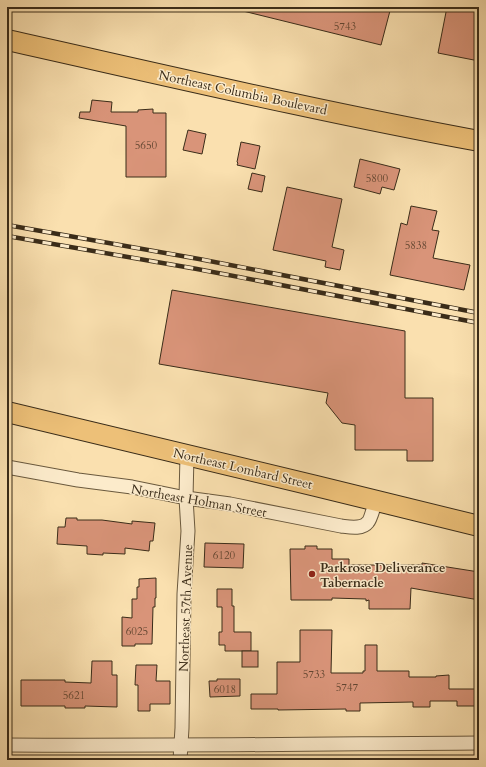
<svg xmlns="http://www.w3.org/2000/svg" width="486" height="767" viewBox="0 0 486 767" font-family="Cardo,serif">
<rect width="100%" height="100%" fill="#fae0af"/>
<filter id="stains"><feTurbulence type="fractalNoise" baseFrequency=".005" numOctaves="4"/><feColorMatrix values="0 0 0 0 .2 0 0 0 0 .09 0 0 0 0 .02 0 0 0 .5 -.17"/></filter>
<radialGradient id="worn" r=".72"><stop offset=".6" stop-color="#630" stop-opacity="0"/><stop offset="1" stop-color="#630" stop-opacity=".3"/></radialGradient>
<g fill="#d99479" stroke="#3a2c19">
<path d="M244,7H391L381,45L243,11Z"/>
<path d="M447,7H479V61L438,53Z"/>
<path d="M92,100L112,102L111,112H138V110L153,109V113H166V177H126V126L79,118L80,112H90Z"/>
<path d="M188,130L206,134L202,154L183,150Z"/>
<path d="M241,142L260,146L255,169L237,165L238,163L237,162Z"/>
<path d="M360,159L400,169L394,190L382,187L380,194L354,187Z"/>
<path d="M252,173L265,176L262,192L248,189Z"/>
<path d="M287,187L342,199L332,247L344,250L340,270L325,267L326,261L273,250Z"/>
<path d="M411,206L437,211L432,230L439,231L433,258L470,265L464,290L390,275L401,223L407,225Z"/>
<path d="M172,290L405,331V398H433V461H407V450H355V425L342,423L326,403L328,393L159,364Z"/>
<path d="M66,518H77V520H102L132,524V521L155,523L153,541H150L149,551L125,548V554L103,553V555L87,554V546L57,544L58,527H65Z"/>
<path d="M205,543L244,544L243,568L204,567Z"/>
<path d="M305,546H317V549H332V559H349V565H422V563L479,572V600L411,588L410,609H369V600L366,601V599L332,598V600H291L290,549H305Z"/>
<path d="M156,578V598H155V607H153L152,644H135V646H122V617L132,618V599H137V587H139V579Z"/>
<path d="M217,589H232V606H234V632H251V651H225V645H219V632H222V607H217Z"/>
<path d="M300,630H332L331,673H363V671H365V645H377V671H409V677H436V676L449,675V689H478V706H457V701H430V707H413V702L360,703V711H346V709L278,710V709H251V694H277V662H300Z"/>
<rect x="242" y="651" width="16" height="16"/>
<path d="M92,661H112V675H117V707L85,706V708H65V706H21V680H65V682L91,683Z"/>
<path d="M136,665H157L156,681H170V704H150V711H138V685H135Z"/>
<path d="M217,679H240V696L210,697L209,681H217Z"/>
</g>
<g fill="none" stroke-linecap="round" stroke-linejoin="round">
<g stroke="#6a593e" stroke-width="15">
<g id="street">
<path d="M7,467L78,480L132,487L186,498L230,504L341,526C349,527 362,530 368,522C371,519 374,505 376,501"/>
<path d="M7,745C164,746 322,744 479,743"/>
<path d="M180,760L182,728L184,594L188,531L186,498L187,455"/>
</g>
</g>
<g stroke="#3a2c19" stroke-width="22">
<g id="primary">
<path d="M7,40C164,75 321,112 479,141"/>
<path d="M7,412L316,486L479,526"/>
</g>
</g>
<use href="#street" stroke="#fcebcb" stroke-width="13"/>
<use href="#primary" stroke="#edc078" stroke-width="20"/>
<g stroke="#3a2c19" stroke-width="4.5">
<g id="rail">
<path d="M7,225L199,259L479,313"/>
<path d="M7,236L197,269L479,323"/>
</g>
</g>
<use href="#rail" stroke="#fcebcb" stroke-width="3" stroke-dasharray="9" stroke-linecap="butt"/>
</g>
<circle fill="#8f2418" stroke="#fcebcb" stroke-width="1.5" cx="312" cy="574" r="4"/>
<g text-anchor="middle" stroke-width="3" stroke-linejoin="round" paint-order="stroke">
<g font-size="11" fill="#624631">
<text x="345" y="30">5743</text>
<text x="146" y="149">5650</text>
<text x="377" y="182">5800</text>
<text x="416" y="249">5838</text>
<text x="224" y="559">6120</text>
<text x="137" y="635">6025</text>
<text x="314" y="678">5733</text>
<text x="347" y="691">5747</text>
<text x="225" y="693">6018</text>
<text x="74" y="699">5621</text>
</g>
<g font-size="13" fill="#3a2c19" stroke="#fcebcb">
<text transform="translate(243 92) rotate(12)" y="5">Northeast Columbia Boulevard</text>
<text transform="translate(243 468) rotate(13)" y="5">Northeast Lombard Street</text>
<text transform="translate(199 500) rotate(10)" y="5">Northeast Holman Street</text>
<text transform="translate(185 608) rotate(-88)" y="5">Northeast 57th Avenue</text>
</g>
<g font-size="13" font-weight="bold" fill="#3a2c19" stroke="#fcebcb" text-anchor="start">
<text x="320" y="572">Parkrose Deliverance<tspan x="320" dy="15">Tabernacle</tspan></text>
</g>
</g>
<rect width="486" height="767" fill="none" stroke="#fae0af" stroke-width="24"/>
<rect x="8" y="8" width="470" height="751" fill="none" stroke="#3a2c19" stroke-width="2"/>
<rect x="12" y="12" width="462" height="743" fill="none" stroke="#3a2c19"/>
<rect width="100%" height="100%" filter="url(#stains)"/>
<rect width="100%" height="100%" fill="url(#worn)"/>
</svg>
